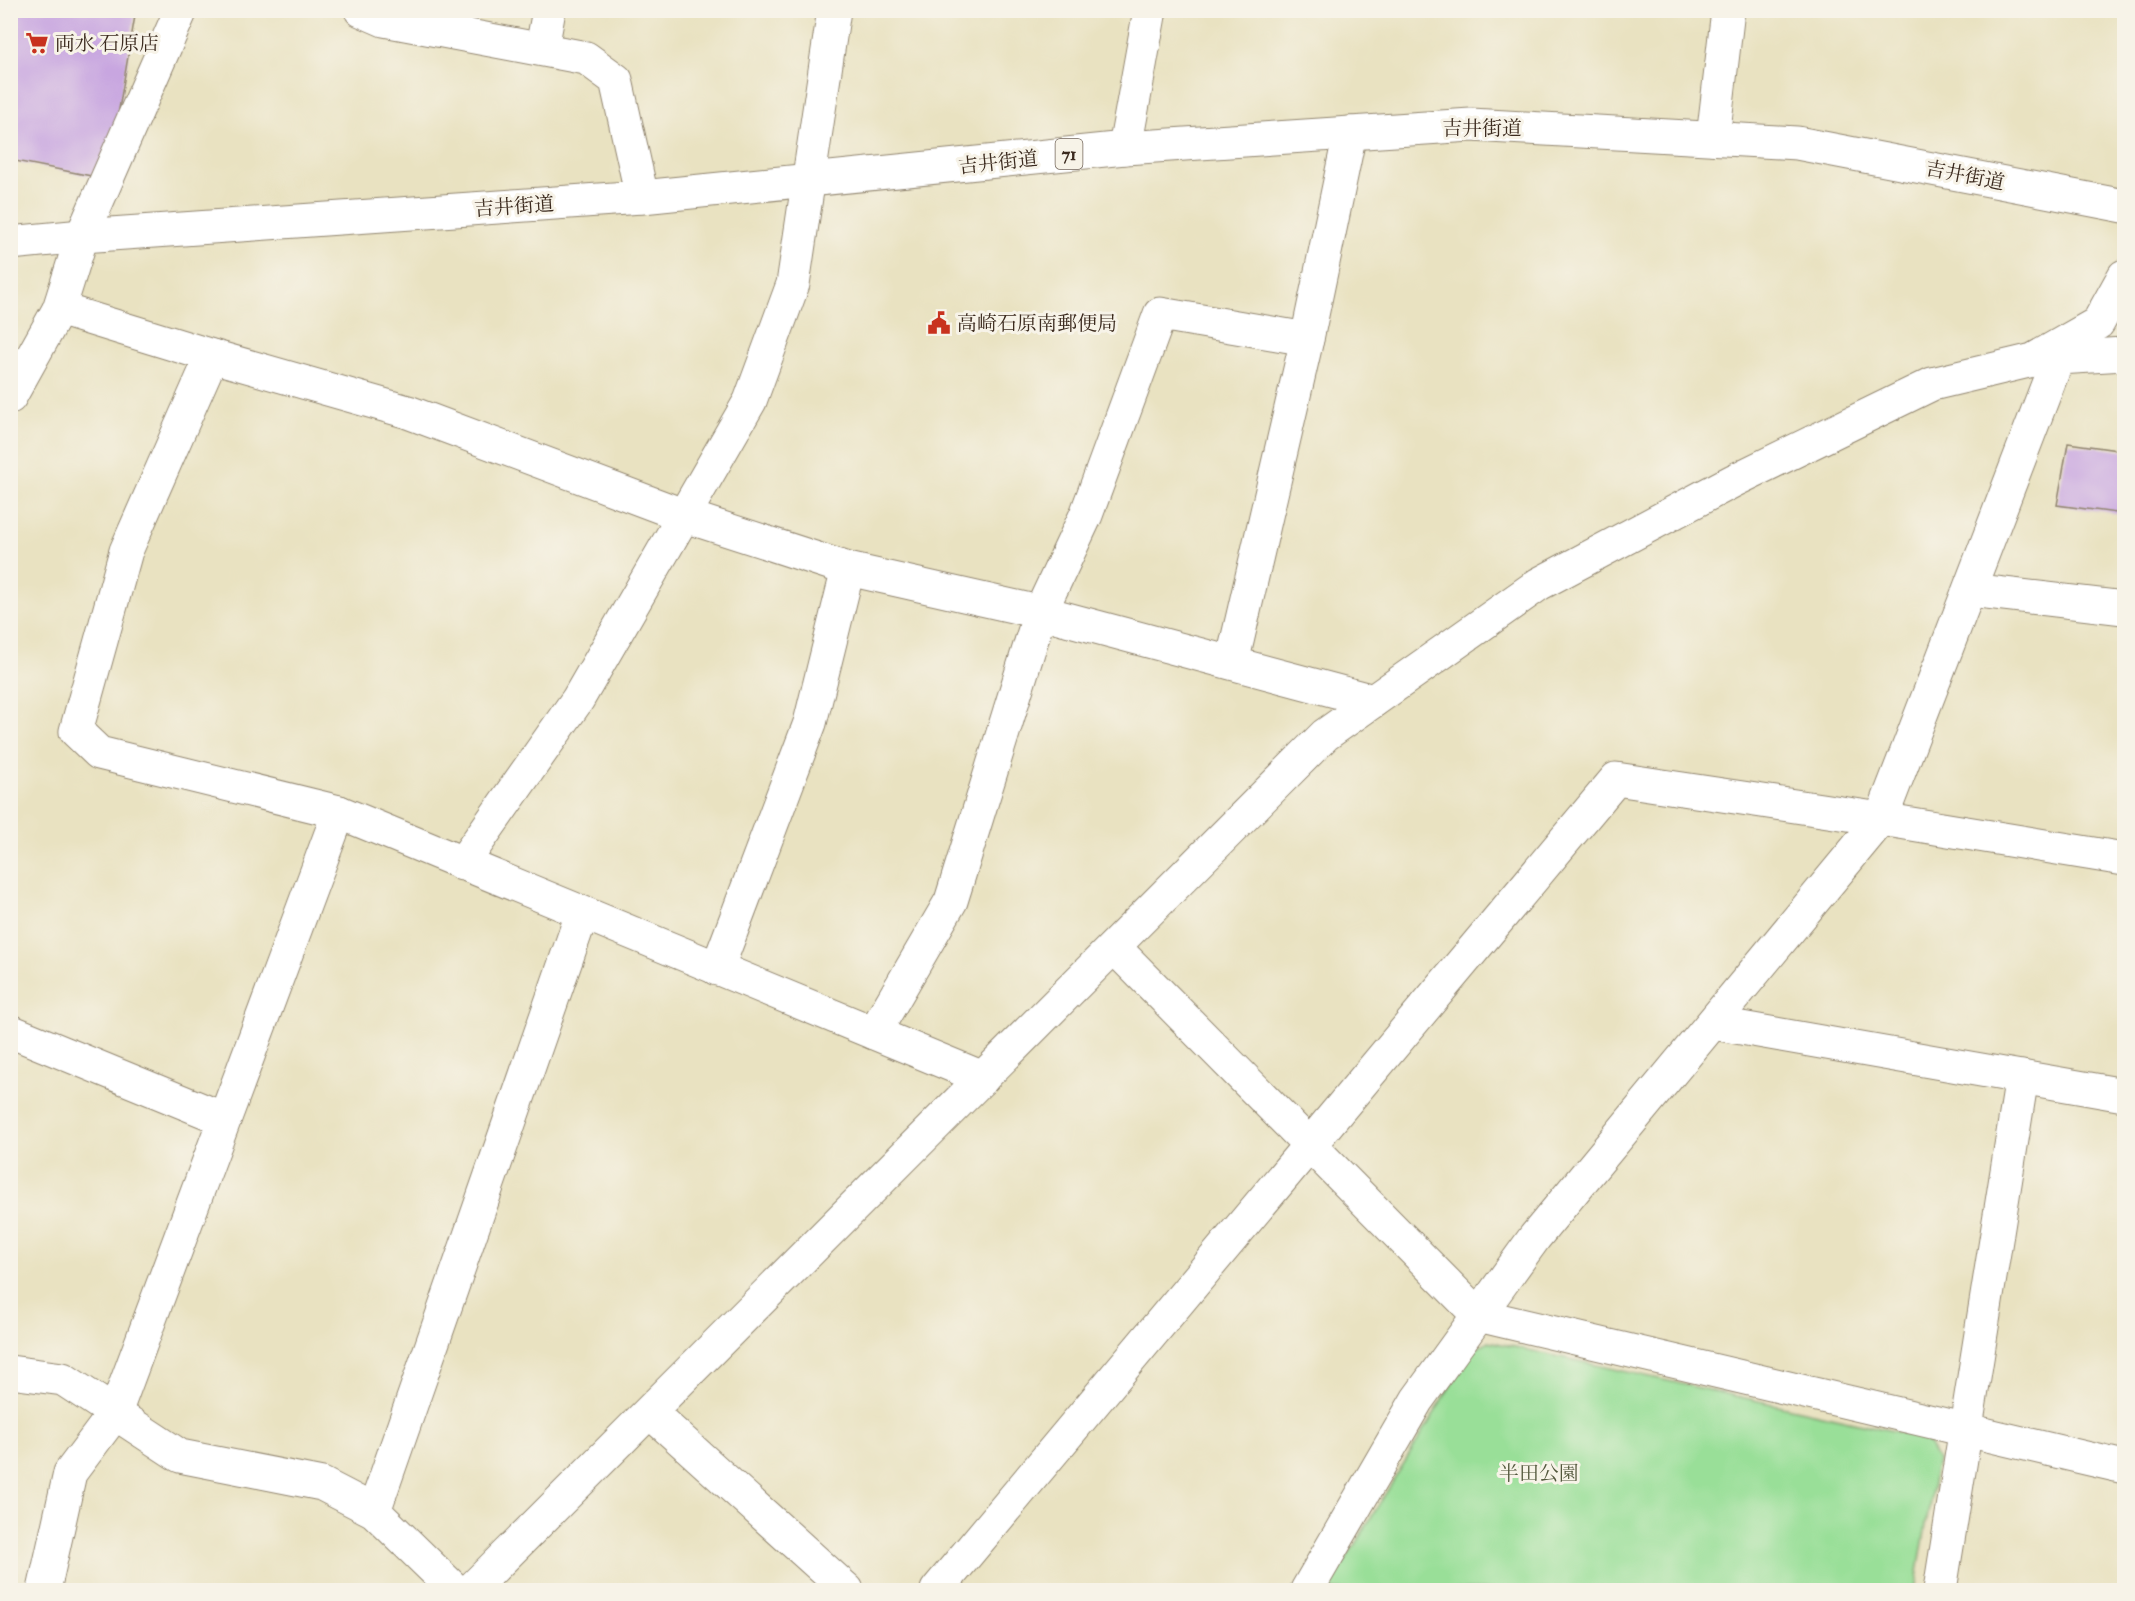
<svg xmlns="http://www.w3.org/2000/svg" width="2135" height="1601" viewBox="0 0 2135 1601" font-family="'IM FELL Double Pica','Noto Serif JP',serif">
<rect width="100%" height="100%" fill="#f7f3e8"/>
<filter id="ink" filterUnits="userSpaceOnUse"><feTurbulence type="fractalNoise" baseFrequency=".0167" numOctaves="2"/><feDisplacementMap in="SourceGraphic" scale="12" xChannelSelector="R" yChannelSelector="G"/><feConvolveMatrix kernelMatrix="1 2 1 2 8 2 1 2 1" color-interpolation-filters="sRGB"/></filter>
<filter id="wash" filterUnits="userSpaceOnUse"><feTurbulence type="fractalNoise" baseFrequency=".008" numOctaves="4" result="noise"/><feDisplacementMap in="SourceGraphic" scale="24" xChannelSelector="R" yChannelSelector="G"/><feGaussianBlur stdDeviation="1.35" result="paint"/><feColorMatrix in="noise" values="0 0 0 0 0 0 0 0 0 0 0 0 0 0 0 0 0 1.4 0 .05"/><feComposite in="paint" operator="in"/></filter>
<g filter="url(#wash)">
<rect width="100%" height="100%" fill="#e9e2c1"/>
<path fill="#99df98" stroke="#6a845b" stroke-width="1.5" d="M1488,1341L1925,1438L1937,1460L1915,1590H1327L1472,1351Z"/>
<g id="blocks">
<g fill="#c8a6e0">
<path d="M10,10H136L107,179L10,160Z"/>
<path d="M2068,443L2124,451V514L2057,505Z"/>
</g>
</g>
</g>
<g filter="url(#ink)">
<use href="#blocks" fill-opacity="0" stroke="#928670" stroke-width="1.5"/>
<g fill="none" stroke-linecap="round" stroke-linejoin="round">
<g stroke="#928670" stroke-width="35">
<g id="minor">
<path d="M361,10L384,20L586,58L616,80L642,197"/>
<path d="M542,48L549,10"/>
<path d="M1713,138L1728,10"/>
<path d="M1125,148L1150,10"/>
<path d="M59,309L212,356L408,412L685,516L848,569L1048,614L1373,701"/>
<path d="M212,356L126,551L76,731L99,753L339,812L983,1078"/>
<path d="M2042,359L2124,354"/>
<path d="M10,397L59,309L82,236L181,10"/>
<path d="M1970,590L2124,608"/>
<path d="M1232,663L1307,339L1350,133"/>
<path d="M462,864L578,699L750,401L793,284L834,10"/>
<path d="M1114,947L1478,1315L2124,1467"/>
<path d="M717,969L810,723L848,569"/>
<path d="M1713,1023L2124,1095"/>
<path d="M10,1031L224,1119"/>
<path d="M874,1033L951,901L1040,613L1086,515L1160,314L1307,339"/>
<path d="M10,1372L63,1379L180,1456L322,1484L374,1511L455,1590"/>
<path d="M650,1412L847,1590"/>
<path d="M374,1511L582,914"/>
<path d="M44,1590L70,1473L115,1413L339,812"/>
<path d="M471,1590L1325,735L1539,584L1733,481L1932,384L2033,360L2098,323L2124,276"/>
<path d="M937,1590L1616,779L1881,819L2124,859"/>
<path d="M1307,1590L1417,1400L1535,1237L1881,819L2058,358"/>
<path d="M1940,1590L2022,1077"/>
</g>
</g>
<g stroke="#928670" stroke-width="35">
<path id="major" d="M10,243L82,236L642,197L1125,148L1471,125L1797,143L2124,206"/>
</g>
<use href="#minor" stroke="#fff" stroke-width="33"/>
<use href="#major" stroke="#fff" stroke-width="33"/>
</g>
</g>
<defs>
<g id="supermarket-bare" transform="scale(1.8)"><path d="M-6-5.5h2.5l.6 2H6L4.5 2H-2.5L-4.4-4H-6ZM-1.5 3.2a1.3 1.3 0 1 0 .1 0ZM3 3.2a1.3 1.3 0 1 0 .1 0Z" fill="#c8321e" stroke="#f7f3e8" stroke-width="2.5" paint-order="stroke"/></g>
<g id="civic-bare" transform="scale(1.8)"><path d="M-.6-6.5H3V-4.5H.6V-3L4-1V1h2V6H-6V1h2V-1L-.6-3ZM-1.2 2.5V6h2.4V2.5Z" fill="#c8321e" stroke="#f7f3e8" stroke-width="2.5" paint-order="stroke"/></g>
</defs>
<g fill-rule="evenodd">
<use href="#supermarket-bare" x="37" y="43"/>
<use href="#civic-bare" x="939" y="323"/>
</g>
<g text-anchor="middle" stroke-width="6" stroke-linejoin="round" paint-order="stroke">
<rect fill="#f7f3e8" stroke="#73665b" stroke-width="1.5" x="1055.5" y="139" width="27" height="30" rx="4.5"/>
<g font-size="18" font-weight="bold" fill="#3b2a1e">
<text x="1069" y="160">71</text>
</g>
<g font-size="20" fill="#3b2a1e" stroke="#f7f3e8" text-anchor="start">
<text x="55" y="50">両水 石原店</text>
<text x="957" y="330">高崎石原南郵便局</text>
</g>
<g font-size="20" fill="#3b2a1e" stroke="#f7f3e8">
<text x="1482" y="135">吉井街道</text>
<text transform="translate(998 162) rotate(-6)" y="7">吉井街道</text>
<text transform="translate(1965 175) rotate(11)" y="7">吉井街道</text>
<text transform="translate(514 206) rotate(-4)" y="7">吉井街道</text>
</g>
<g font-size="20" fill="#52573c" stroke="#f7f3e8">
<text x="1539" y="1480">半田公園</text>
</g>
</g>
<rect width="2135" height="1601" fill="none" stroke="#f7f3e8" stroke-width="36"/>
</svg>
